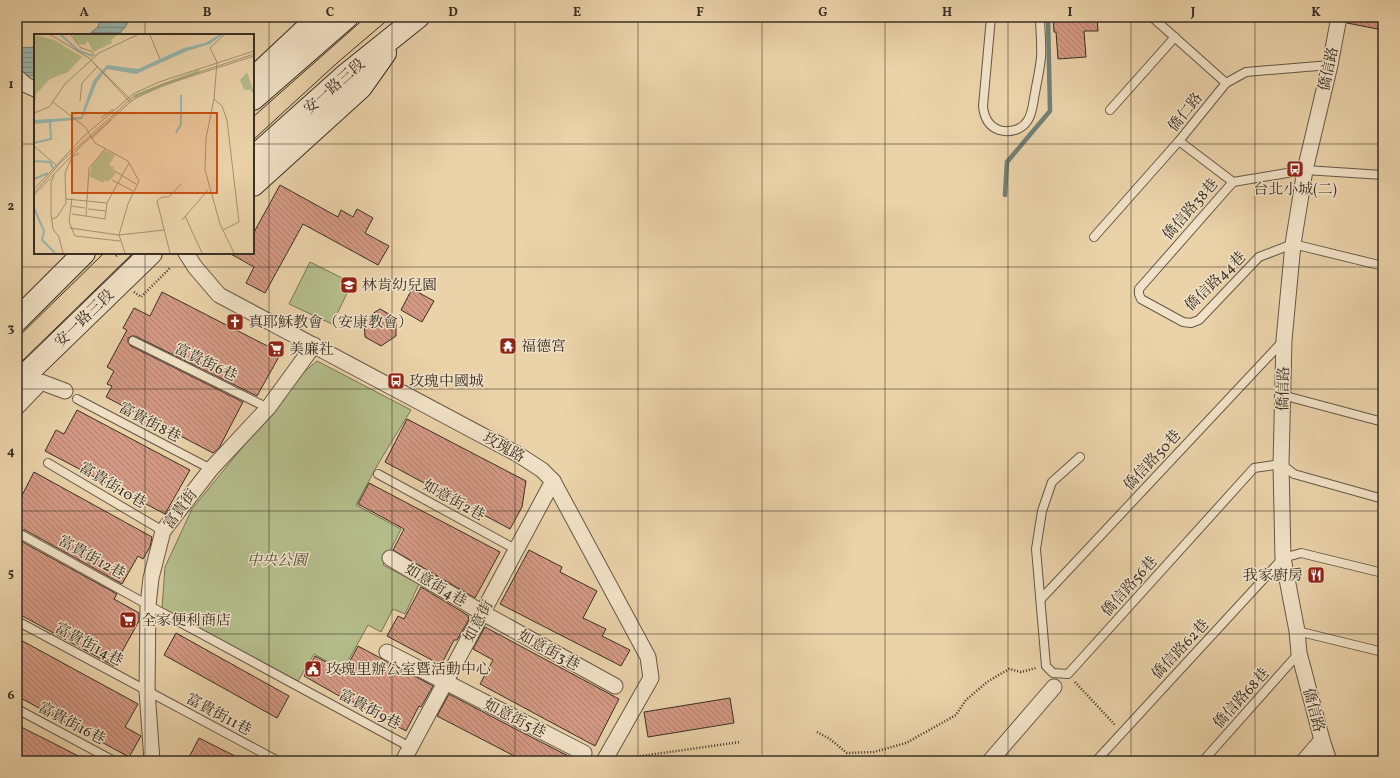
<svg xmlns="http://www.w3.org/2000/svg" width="1400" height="778" viewBox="0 0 1400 778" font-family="Vollkorn,'Noto Serif TC',serif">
<defs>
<pattern id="water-rules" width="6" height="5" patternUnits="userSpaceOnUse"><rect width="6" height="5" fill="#98b6ae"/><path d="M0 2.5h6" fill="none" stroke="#7d948d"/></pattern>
<pattern id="building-back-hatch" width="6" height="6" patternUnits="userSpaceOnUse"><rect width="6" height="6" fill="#d49984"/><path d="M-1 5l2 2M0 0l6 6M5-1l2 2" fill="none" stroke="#ad7d6c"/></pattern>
</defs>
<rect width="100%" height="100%" fill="#ead2a9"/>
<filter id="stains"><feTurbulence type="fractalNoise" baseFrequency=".005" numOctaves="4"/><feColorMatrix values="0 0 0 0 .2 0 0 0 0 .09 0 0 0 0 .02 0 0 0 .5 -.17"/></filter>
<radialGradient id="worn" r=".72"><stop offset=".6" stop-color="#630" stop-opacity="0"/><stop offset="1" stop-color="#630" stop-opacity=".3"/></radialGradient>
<g fill="#b4bd8b" stroke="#767658">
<path d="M310,262L352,283L332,324L289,304Z"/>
<path d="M317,361L411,410L378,464L356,505L401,529L383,565L419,584L405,614L393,609L381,632L368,625L343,670L314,654L298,681L162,609L165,567L192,509L303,373Z"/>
</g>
<g fill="url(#water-rules)" stroke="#728077">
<path d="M101,17H130L126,26L118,35H88L98,27Z"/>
<path d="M35,47V76H17V48Z"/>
</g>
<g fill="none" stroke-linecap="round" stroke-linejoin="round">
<path stroke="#728077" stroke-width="4.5" d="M1005,195L1007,162L1050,111L1048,17"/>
</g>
<g fill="url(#building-back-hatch)" stroke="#392f25">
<path d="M1053,17H1097L1098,31H1084L1086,57L1058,59L1056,32H1054Z"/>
<path d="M1348,17H1383V30L1347,23Z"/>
<path d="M280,185L338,217L341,210L353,217L357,209L373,218L365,233L389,246L378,265L303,224L265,293L246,283L254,267L229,253H253V234Z"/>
<path d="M412,289L434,301L422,322L401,310Z"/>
<path d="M162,292L281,353L257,396L135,336H132L128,338V342L131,346L243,402L219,448L213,453L106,397L112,386L107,384L114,371L107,367L127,330L123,328L134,308L150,316Z"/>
<path d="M380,309L396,318V336L381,346L365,337L364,319Z"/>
<path d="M77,410L190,470L165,514L45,451L56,430L64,434Z"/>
<path d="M407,419L526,481L522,507L510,529L385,462Z"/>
<path d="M34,472L152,537L150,547L143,559L138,556L122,584L25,530H20L17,533V505Z"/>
<path d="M369,483L500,552L475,598L393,550L404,529L358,504Z"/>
<path d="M17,537L19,540L117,594L114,599L139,613V621L114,666L17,613Z"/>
<path d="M529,550L562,567L560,572L597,591L583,618L606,629L602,636L630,650L621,666L500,604Z"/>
<path d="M421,587L469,616L468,618L469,619L457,640H454L441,665L387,636L398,616L404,619Z"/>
<path d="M485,627L619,699L595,746L480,684L493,660L473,649Z"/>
<path d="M176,633L289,696L277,718L164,655Z"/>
<path d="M17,638L138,704L125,727L141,736L129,757L17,696Z"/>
<path d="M358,646L433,686L421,707L419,706L406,731L342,696L341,697L304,676L315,656L344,672Z"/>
<path d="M449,694L504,723L578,761H524L464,730L437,716Z"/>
<path d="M730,698L734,723L648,737L644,712Z"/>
<path d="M17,725L53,743L88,761H33L17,753Z"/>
<path d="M199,738L245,761H187Z"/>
</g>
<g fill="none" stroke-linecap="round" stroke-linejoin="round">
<g stroke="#655846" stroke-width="10">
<g id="lane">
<path d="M991,17L983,106C984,117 988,126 999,130C1010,133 1022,130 1028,120C1033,112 1033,102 1035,93C1037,81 1040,69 1041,57C1042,44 1040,30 1040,17"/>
<path d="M1152,17L1226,83"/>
<path d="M1110,110L1175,37"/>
<path d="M1179,141L1233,182"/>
<path d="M1383,175L1305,170L1233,182L1139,289V294L1141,299L1183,322L1191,323L1199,320L1259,257L1293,244L1383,266"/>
<path d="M1094,237L1179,141L1226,83L1246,72L1330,65"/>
<path d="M133,341L268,408"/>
<path d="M1282,395L1383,422"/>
<path d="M77,399L211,469"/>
<path d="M1080,457L1052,482L1042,511L1036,549L1046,666L1053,673L1068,674L1254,468L1281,464L1294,474L1383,499"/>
<path d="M48,463L163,531"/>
<path d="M378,474L517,550"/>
<path d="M22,535L148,605L410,747"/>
<path d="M1041,599L1283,341"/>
<path d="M17,621L278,761"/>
<path d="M1297,631L1383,652"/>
<path d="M17,709L114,761"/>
<path d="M1096,761L1283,558L1301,553L1383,573"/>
<path d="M1203,761L1299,653"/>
</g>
</g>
<g stroke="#655846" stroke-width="17">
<g id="street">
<path d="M17,77L26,85L35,89"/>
<path d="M186,253L195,267L219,295L519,455L542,470L553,481L648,657L651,678L604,761"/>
<path d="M17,407L41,382L65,391"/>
<path d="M390,558L483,613L615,686"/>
<path d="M387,652L584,753"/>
<path d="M152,761L147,691L148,605L151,578L163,531L211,469L268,408L314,345"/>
<path d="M403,761L553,481"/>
<path d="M990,761L1054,687"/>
<path d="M1304,761L1322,740"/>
<path d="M1329,761L1322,740L1299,653L1297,631L1283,558L1281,464L1284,340L1293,244L1305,170L1330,65L1339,17"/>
</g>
</g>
<g stroke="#392f25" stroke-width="24">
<g id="secondary">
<path d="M253,79L319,17"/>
<path d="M253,99L347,17"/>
<path d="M253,158L347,74L418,17"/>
<path d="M253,185L361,87L385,53"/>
<path d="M17,320L84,253"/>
<path d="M17,383L151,253"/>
</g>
</g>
<g stroke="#392f25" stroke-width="2.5" stroke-dasharray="1 2" stroke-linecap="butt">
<path d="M116,256L120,253"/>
<path d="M134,292L141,297L170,268"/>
<path d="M1075,682L1115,725"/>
<path d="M817,732L830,739L847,753L874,752L906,743L956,715L966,700L987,682L1009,669L1021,672L1036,668"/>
<path d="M622,757H634L740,742"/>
</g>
<use href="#lane" stroke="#f1e2c7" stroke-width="8"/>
<use href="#street" stroke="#f1e2c7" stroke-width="15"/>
<use href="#secondary" stroke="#f1e2c7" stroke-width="22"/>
<g stroke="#392f25" stroke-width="1">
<path d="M253,117L366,17"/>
<path d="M253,140L337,63L391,17"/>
<path d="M17,338L104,253"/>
<path d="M17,366L133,253"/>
</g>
</g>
<path fill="none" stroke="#392f25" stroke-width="1" stroke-opacity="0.55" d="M145,17V35M269,17V761M392,17V761M515,17V761M638,17V761M762,17V761M885,17V761M1008,17V761M1131,17V761M1255,17V761M17,144H35M253,144H1383M145,253V761M17,267H1383M17,389H1383M17,511H1383M17,634H1383"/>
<defs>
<g id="bus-square" transform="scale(0.9)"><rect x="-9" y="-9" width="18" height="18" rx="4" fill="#8f2418" stroke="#f1e2c7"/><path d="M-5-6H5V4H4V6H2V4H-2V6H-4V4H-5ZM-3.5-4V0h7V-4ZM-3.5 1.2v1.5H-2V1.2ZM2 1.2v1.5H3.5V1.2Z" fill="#fff"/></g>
<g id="school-square" transform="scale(0.9)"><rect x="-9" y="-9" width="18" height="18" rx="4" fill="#8f2418" stroke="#f1e2c7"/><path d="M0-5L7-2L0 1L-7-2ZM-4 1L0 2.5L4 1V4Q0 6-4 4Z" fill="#fff"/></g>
<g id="church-square" transform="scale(0.9)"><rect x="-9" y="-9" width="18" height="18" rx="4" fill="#8f2418" stroke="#f1e2c7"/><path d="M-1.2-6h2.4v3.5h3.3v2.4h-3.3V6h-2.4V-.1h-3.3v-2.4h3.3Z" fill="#fff"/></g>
<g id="temple-square" transform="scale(0.9)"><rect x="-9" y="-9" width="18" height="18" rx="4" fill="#8f2418" stroke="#f1e2c7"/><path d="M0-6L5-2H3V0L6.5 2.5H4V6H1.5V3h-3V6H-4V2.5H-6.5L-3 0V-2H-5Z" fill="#fff"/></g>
<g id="supermarket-square" transform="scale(0.9)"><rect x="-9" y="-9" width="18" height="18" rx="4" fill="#8f2418" stroke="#f1e2c7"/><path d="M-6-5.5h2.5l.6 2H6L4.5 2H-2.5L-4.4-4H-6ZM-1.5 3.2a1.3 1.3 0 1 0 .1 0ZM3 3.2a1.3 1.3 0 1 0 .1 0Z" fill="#fff"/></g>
<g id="restaurant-square" transform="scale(0.9)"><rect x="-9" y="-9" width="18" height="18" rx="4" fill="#8f2418" stroke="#f1e2c7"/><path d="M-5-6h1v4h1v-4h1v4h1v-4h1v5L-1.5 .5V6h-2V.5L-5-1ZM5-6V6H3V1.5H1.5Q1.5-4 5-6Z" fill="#fff"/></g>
<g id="civic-square" transform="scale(0.9)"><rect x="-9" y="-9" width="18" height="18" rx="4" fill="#8f2418" stroke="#f1e2c7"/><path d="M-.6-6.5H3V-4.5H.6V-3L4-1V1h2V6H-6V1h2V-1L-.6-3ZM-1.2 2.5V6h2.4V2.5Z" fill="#fff"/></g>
</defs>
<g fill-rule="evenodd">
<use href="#bus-square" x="1295" y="169"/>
<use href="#school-square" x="349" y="285"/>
<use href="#church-square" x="235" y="322"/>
<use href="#temple-square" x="508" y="346"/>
<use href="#supermarket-square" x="276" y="349"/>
<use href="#bus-square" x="396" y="381"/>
<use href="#restaurant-square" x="1316" y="575"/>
<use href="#supermarket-square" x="128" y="620"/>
<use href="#civic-square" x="313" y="669"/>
</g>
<g text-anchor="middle" stroke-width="3" stroke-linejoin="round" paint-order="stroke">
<g font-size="15" fill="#392f25" stroke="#f1e2c7">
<text transform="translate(1328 69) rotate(-78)" y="5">僑信路</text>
<text transform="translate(334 86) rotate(-41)" y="5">安一路三段</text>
<text transform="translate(1185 112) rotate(-51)" y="5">僑仁路</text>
<text transform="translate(1190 209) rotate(-49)" y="5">僑信路38巷</text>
<text transform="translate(1215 281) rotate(-44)" y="5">僑信路44巷</text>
<text transform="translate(84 318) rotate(-44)" y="5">安一路三段</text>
<text transform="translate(206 362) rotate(26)" y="5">富貴街6巷</text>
<text transform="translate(1283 389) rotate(-89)" y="5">僑信路</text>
<text transform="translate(150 422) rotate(28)" y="5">富貴街8巷</text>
<text transform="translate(504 447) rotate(29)" y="5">玫瑰路</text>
<text transform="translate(1152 460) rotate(-47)" y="5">僑信路50巷</text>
<text transform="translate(113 485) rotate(31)" y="5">富貴街10巷</text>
<text transform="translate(454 500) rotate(29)" y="5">如意街2巷</text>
<text transform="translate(180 509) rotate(-53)" y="5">富貴街</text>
<text transform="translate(92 557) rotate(29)" y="5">富貴街12巷</text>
<text transform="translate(436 585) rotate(31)" y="5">如意街4巷</text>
<text transform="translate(1129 586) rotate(-48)" y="5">僑信路56巷</text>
<text transform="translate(478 621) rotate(-62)" y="5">如意街</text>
<text transform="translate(89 644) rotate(28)" y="5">富貴街14巷</text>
<text transform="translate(1180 649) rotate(-47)" y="5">僑信路62巷</text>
<text transform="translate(549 650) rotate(29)" y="5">如意街3巷</text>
<text transform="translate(1241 698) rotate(-48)" y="5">僑信路68巷</text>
<text transform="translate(370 709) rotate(28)" y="5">富貴街9巷</text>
<text transform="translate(1314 710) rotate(75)" y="5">僑信路</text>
<text transform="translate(219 714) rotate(28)" y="5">富貴街11巷</text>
<text transform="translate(515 718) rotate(27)" y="5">如意街5巷</text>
<text transform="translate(72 723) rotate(28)" y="5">富貴街16巷</text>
</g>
<g font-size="15" fill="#392f25" stroke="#f1e2c7" text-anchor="start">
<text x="1295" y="194" text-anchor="middle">台北小城(二)</text>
<text x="362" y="290">林肯幼兒園</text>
<text x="248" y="327">真耶穌教會（安康教會）</text>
<text x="521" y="351">福德宮</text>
<text x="289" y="354">美廉社</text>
<text x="409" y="386">玫瑰中國城</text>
<text x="1303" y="580" text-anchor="end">我家廚房</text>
<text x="141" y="625">全家便利商店</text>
<text x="326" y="674">玫瑰里辦公室暨活動中心</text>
</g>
<g font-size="15" font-style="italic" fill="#524b39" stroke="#f1e2c7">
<text x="277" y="565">中央公園</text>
</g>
</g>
<g transform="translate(34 34)">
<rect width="220" height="220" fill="#ead2a9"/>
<path d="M166,35L164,39L101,64L99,61ZM213,38L220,58L218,59L217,56H210L206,46ZM71,116L81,121L75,131L80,133L78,137L82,139L74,148L71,146L69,149L55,142L58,131Z" fill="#b4bd8b"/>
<path d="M0,1L20,6L48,23L34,38L16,45L2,60V65H0ZM39,1H83L77,6L78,9L59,18L54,7L50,11L42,9Z" fill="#b4bd8b"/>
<path d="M185,1H188L176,10L153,17L102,40L73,35L63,48L48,85L0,90V86L47,83L59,47L73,31L104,35L150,14L171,9Z" fill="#98b6ae"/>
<path fill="none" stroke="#98b6ae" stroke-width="2" d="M27,1L45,17L59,22M142,99L147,90V61M0,109L17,105L16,88M0,127L16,128L19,134M0,145L14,139M0,174L10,197L8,206L21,219"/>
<path fill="none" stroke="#a39174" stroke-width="1" d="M17,1L55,24L98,67M37,1L47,14L57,17L61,22M116,1L126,25M190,1L176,14L183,28L180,65L172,104L171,136L186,190L200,219M57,26L96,68M180,65L188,72L193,86L205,188L189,196M46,67L48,49L63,33M19,68L51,93L61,109L94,127L105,147L94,170L85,201L91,219M0,79L15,73L31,50L65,19L103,1M67,84L79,75M57,105L77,86M0,112L22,131M79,136L102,150M20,141L17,149V180L19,195L25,203L29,219M78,146L99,157M0,155L50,102L99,60L125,48L220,17M0,159L27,128L99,63L126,51L220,20M0,161L48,111L100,65L127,52L220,22M38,164L35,188L41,202L86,207M32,165L73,169M37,172L51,174M54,175L72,177M38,180L71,185L73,169L95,129M52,182L55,134L71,115M151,182L168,219M18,185L23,183L32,169L31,139L38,123L45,119M148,186L174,156M36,194L85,201L130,196M136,219L123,167L128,163H135L147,150"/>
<path fill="#c55111" fill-opacity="0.15" stroke="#c55111" stroke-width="2" d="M38,79H183V159H38Z"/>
<rect width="220" height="220" fill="none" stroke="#392f25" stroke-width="2"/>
</g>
<rect width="1400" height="778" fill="none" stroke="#ead2a9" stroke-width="44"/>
<rect x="22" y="22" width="1356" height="734" fill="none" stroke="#392f25" stroke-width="1.5"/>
<g font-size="13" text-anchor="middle" font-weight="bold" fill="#392f25">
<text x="84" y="16">A</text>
<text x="207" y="16">B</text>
<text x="330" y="16">C</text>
<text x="453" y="16">D</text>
<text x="577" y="16">E</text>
<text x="700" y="16">F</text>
<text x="823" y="16">G</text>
<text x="947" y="16">H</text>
<text x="1070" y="16">I</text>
<text x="1193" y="16">J</text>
<text x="1316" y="16">K</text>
<text x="11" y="88">1</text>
<text x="11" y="210">2</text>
<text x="11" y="332">3</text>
<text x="11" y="455">4</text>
<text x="11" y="577">5</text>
<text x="11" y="699">6</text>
</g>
<rect width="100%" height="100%" filter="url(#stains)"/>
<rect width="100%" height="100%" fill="url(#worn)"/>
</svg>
